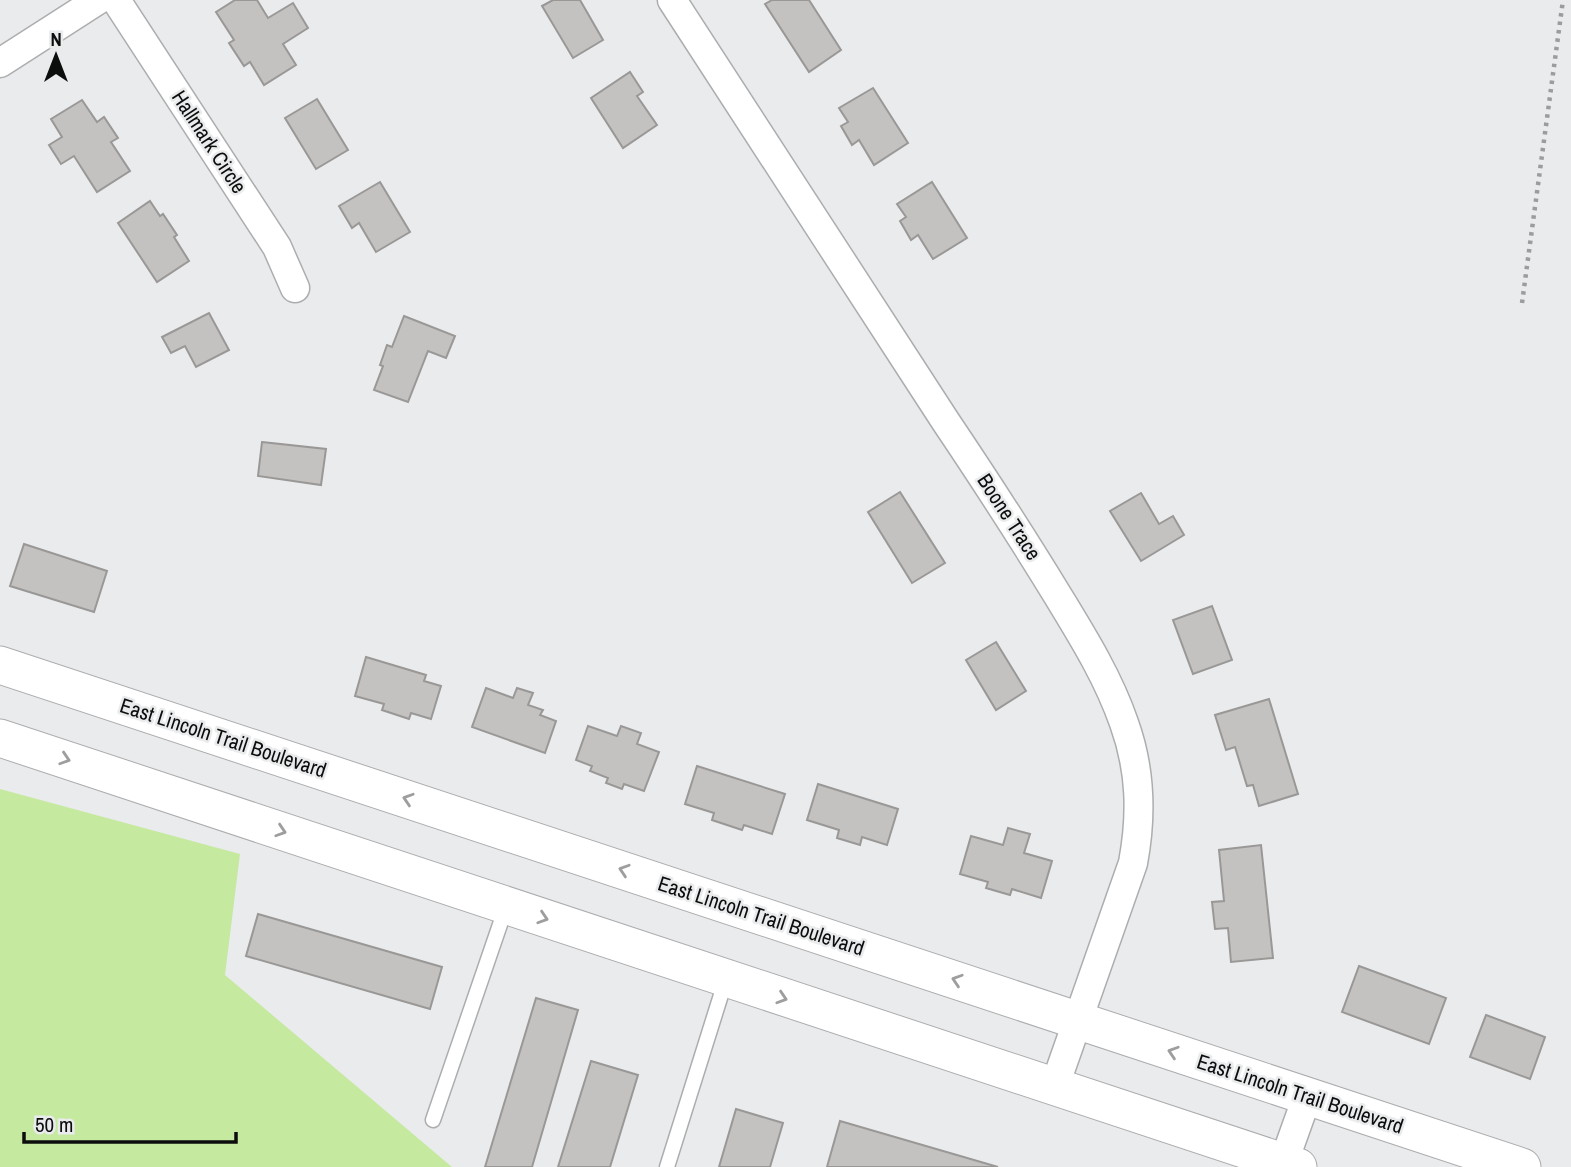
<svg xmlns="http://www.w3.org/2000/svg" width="1571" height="1167" viewBox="0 0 1571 1167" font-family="'Archivo Narrow',sans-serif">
<rect width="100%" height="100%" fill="#eaebed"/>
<path fill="#c5e99f" d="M0,789L240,854L225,975L452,1167H0Z"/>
<g fill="#c3c2c0" stroke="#9a9897" stroke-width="2">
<path d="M235,0H257L268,18L293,3L308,28L283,44L296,65L264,85L250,62L244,66L229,43L234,40L216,12Z"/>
<path d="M553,0H580L603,40L573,58L542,6Z"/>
<path d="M772,0H809L841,50L809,72L765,4Z"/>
<path d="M630,72L643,92L637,96L657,125L623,148L591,98Z"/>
<path d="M873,88L908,143L874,165L859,140L852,145L841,126L848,122L839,108Z"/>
<path d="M317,99L348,150L316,169L285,118Z"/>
<path d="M82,100L97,122L104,117L118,138L111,142L130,171L97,192L74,156L61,164L49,145L62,137L51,119Z"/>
<path d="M380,182L410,232L376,252L359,223L352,228L339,206Z"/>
<path d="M932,182L967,238L933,259L918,235L911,240L900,221L906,217L897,204Z"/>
<path d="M150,201L160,216L163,214L177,235L174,237L189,261L157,282L118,223Z"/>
<path d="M209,313L229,350L196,367L185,346L171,353L162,337Z"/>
<path d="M404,316L455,336L446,358L428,351L408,402L374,390L383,366L380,365L387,345L392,347Z"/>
<path d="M262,442L326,449L321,485L258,476Z"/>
<path d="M900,492L945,563L912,583L868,512Z"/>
<path d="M1141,493L1159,524L1173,516L1184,535L1141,561L1110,511Z"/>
<path d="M24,544L107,571L94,612L10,586Z"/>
<path d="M1212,606L1232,660L1193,674L1173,620Z"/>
<path d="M996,642L1026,691L996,710L966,660Z"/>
<path d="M366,657L426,675L424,681L441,686L431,719L411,713L409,719L382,710L384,704L355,696Z"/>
<path d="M486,688L513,698L517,688L533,693L528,705L543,710L540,715L556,721L545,753L472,727Z"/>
<path d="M1269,699L1298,794L1259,806L1253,785L1247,786L1235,747L1226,750L1215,715Z"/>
<path d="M588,726L617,736L621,726L641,733L637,744L659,752L644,791L624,784L622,789L606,783L608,778L590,771L592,766L576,760Z"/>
<path d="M697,766L785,794L772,834L744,825L742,830L712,820L714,813L685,804Z"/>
<path d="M818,784L898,809L887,845L862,837L860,845L837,838L839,830L807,820Z"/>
<path d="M1008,828L1030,834L1024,853L1052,861L1041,898L1012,889L1010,895L986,888L988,882L960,874L971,836L1003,845Z"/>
<path d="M1261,845L1273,958L1231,962L1228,928L1215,929L1212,902L1224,901L1219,850Z"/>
<path d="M258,914L442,967L430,1009L246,956Z"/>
<path d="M1359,966L1446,998L1429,1044L1342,1012Z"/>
<path d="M536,998L578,1010L532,1167H485Z"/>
<path d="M1486,1015L1545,1037L1530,1079L1470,1057Z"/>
<path d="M591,1061L638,1075L610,1167H558Z"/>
<path d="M736,1109L783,1123L770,1167H719Z"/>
<path d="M840,1121L998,1167H827Z"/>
</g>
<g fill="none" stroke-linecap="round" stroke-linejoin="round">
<g stroke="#acadaf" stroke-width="17">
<g id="service">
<path d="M433,1120L506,907"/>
<path d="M667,1167L726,979"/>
</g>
</g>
<g stroke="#acadaf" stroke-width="31">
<g id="minor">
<path d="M116,0L277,247L295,288"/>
<path d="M672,0C763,141 854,282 946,422C985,480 1022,537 1058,596C1083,637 1108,677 1124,723C1141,770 1142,815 1133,863L1054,1088"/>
<path d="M0,63L98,0"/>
<path d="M1282,1167L1307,1097"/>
</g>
</g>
<g stroke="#acadaf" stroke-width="39">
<g id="tertiary">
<path d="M0,665L1522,1167"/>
<path d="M0,738L1298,1167"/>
</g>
</g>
<path stroke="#9b9c9d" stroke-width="4.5" stroke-dasharray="3.5 5" stroke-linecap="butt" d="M1522,303L1563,0"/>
<use href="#service" stroke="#fff" stroke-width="14"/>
<use href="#minor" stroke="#fff" stroke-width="28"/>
<use href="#tertiary" stroke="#fff" stroke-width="37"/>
</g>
<defs><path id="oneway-chevron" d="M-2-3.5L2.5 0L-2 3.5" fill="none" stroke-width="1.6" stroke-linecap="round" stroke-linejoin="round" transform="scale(1.75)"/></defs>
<g stroke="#9e9e9e">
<use href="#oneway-chevron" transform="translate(65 759) rotate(18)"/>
<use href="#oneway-chevron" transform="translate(408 799) rotate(-162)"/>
<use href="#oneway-chevron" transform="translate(281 831) rotate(18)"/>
<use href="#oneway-chevron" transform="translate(624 870) rotate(-162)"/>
<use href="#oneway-chevron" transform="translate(543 918) rotate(18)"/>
<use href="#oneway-chevron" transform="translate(957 980) rotate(-162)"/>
<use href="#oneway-chevron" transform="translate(782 998) rotate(18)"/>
<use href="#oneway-chevron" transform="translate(1173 1052) rotate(-162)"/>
</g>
<g text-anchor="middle" stroke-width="5" stroke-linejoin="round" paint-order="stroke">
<g font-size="21" fill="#0c0d0d" stroke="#eaebed">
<text transform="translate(209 142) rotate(57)" y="7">Hallmark Circle</text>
<text transform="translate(1009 517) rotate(57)" y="7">Boone Trace</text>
<text transform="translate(223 738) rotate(18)" y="7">East Lincoln Trail Boulevard</text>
<text transform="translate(761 916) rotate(18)" y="7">East Lincoln Trail Boulevard</text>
<text transform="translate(1300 1094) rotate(18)" y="7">East Lincoln Trail Boulevard</text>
</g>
</g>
<g transform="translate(56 56)" stroke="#eaebed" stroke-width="5" paint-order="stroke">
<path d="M0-5L12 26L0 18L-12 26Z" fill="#0c0d0d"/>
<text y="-10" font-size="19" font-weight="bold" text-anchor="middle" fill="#0c0d0d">N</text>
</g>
<path d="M24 1132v10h212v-10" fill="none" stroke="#0c0d0d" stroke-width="3.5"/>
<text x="35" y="1132" font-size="21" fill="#0c0d0d" stroke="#eaebed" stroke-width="5" paint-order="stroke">50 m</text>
</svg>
